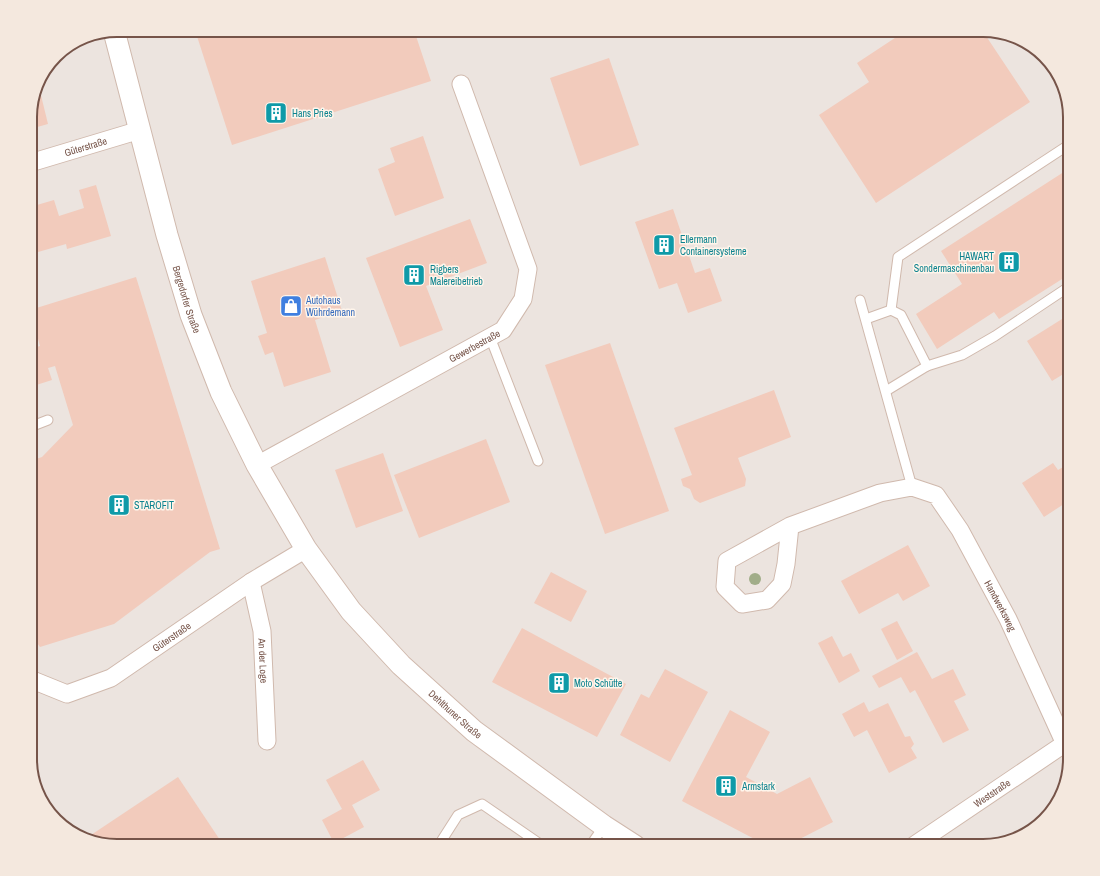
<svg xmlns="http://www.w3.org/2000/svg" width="1100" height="876" viewBox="0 0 1100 876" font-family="'Archivo Narrow',sans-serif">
<rect width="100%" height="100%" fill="#fdf1e5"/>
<path fill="#ece4df" d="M117,30H983L1011,35L1040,51L1061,79L1070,117V759L1065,787L1049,816L1021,837L983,846H117L89,841L60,825L39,798L30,764V111L39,78L60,52L84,37Z"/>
<g fill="#f2cbbc">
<path d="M195,30H414L431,81L232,145Z"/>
<path d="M907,30H982L1030,102L876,203L819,115L869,82L857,63Z"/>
<path d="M1026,44L1040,51L1053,68L1052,69Z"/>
<path d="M609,58L639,145L580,166L550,78Z"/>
<path d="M38,83L48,124L30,129V111Z"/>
<path d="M423,136L444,198L395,216L378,169L395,162L390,148Z"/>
<path d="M1070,168V274L999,319L994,312L937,349L916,314L962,284L941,251Z"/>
<path d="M96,185L111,236L67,249L66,244L38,252L30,226V207L54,200L59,216L84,208L79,190Z"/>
<path d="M673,209L695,273L710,268L722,301L688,313L677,283L659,289L635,222Z"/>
<path d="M470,219L487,263L426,286L443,330L400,347L366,258Z"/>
<path d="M325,257L342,311L315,320L331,372L284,387L273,352L265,355L258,336L267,333L251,281Z"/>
<path d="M136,277L220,549L210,552L114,624L40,647L30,633V461L42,457L73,425L55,366L48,368L52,380L30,387V349L40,346L30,310Z"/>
<path d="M1070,314V370L1052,381L1027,341Z"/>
<path d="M610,343L669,511L605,534L545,365Z"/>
<path d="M774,390L791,437L738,458L746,479L745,486L700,503L694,499L690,489L683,486L681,479L692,475L674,428Z"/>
<path d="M486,439L510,502L419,538L394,475Z"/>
<path d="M383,453L403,511L356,528L335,470Z"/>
<path d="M1053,463L1058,470L1070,463V500L1044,517L1022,483Z"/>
<path d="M908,545L930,586L903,601L898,593L859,614L841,581Z"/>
<path d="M551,572L587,591L571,622L534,603Z"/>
<path d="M1070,613V626L1065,615Z"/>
<path d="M897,621L913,651L897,660L881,629Z"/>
<path d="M522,628L626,684L597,737L492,682Z"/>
<path d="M832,636L843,657L851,653L860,671L839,683L818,643Z"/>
<path d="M917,652L932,679L953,669L966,695L954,701L969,730L943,743L915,690L910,693L901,677L879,688L872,676Z"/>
<path d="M665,669L708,692L670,762L620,735L641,694L649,698Z"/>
<path d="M864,702L869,712L888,703L905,737L910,736L914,744L911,748L917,758L889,773L867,730L854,737L842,714Z"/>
<path d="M730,710L770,732L746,777L777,794L810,777L833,822L786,846H768L682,801Z"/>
<path d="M363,760L380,790L352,805L364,827L334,843L322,820L342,809L326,780Z"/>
<path d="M178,777L224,846H117L89,841L85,839Z"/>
</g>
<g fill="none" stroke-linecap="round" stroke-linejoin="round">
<g stroke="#d0b9ad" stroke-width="11">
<g id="service">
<path d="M860,300L912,487"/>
<path d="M891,310L898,257L1070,144"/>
<path d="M866,319L891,310L901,315L927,366"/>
<path d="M490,337L538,461"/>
<path d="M886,391L927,366L962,355L995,336L1070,286"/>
<path d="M30,427L48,420"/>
<path d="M442,840L458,815L482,804L543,846"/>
<path d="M590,846L604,826"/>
</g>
</g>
<g stroke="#d0b9ad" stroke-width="19">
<g id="minor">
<path id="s1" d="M30,163L140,130"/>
<path id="s2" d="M257,465L503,330L523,299L528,269L461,84"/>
<path id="s3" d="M790,526L786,564L782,584L767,600L742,604L725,587L727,561L790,526L880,493L912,487L936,495L960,530L1008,619L1065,744"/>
<path id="s4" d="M251,582L262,631L267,741"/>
<path id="s5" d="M30,679L67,694L111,678L251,582L306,549"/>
<path id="s6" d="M913,846L1070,740"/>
</g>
</g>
<g stroke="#d0b9ad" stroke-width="23">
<g id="tertiary">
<path id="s7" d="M114,31L167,235L191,315L221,392L257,465L306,549L351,611L401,665L474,731L604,826L635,846"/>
</g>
</g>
<use href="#service" stroke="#fff" stroke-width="9"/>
<use href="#minor" stroke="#fff" stroke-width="17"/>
<use href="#tertiary" stroke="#fff" stroke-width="21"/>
</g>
<circle fill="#a1ad89" cx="755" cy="579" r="6"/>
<defs>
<g id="building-square" transform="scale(1.15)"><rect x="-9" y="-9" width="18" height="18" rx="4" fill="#0f9aa8" stroke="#fff5eb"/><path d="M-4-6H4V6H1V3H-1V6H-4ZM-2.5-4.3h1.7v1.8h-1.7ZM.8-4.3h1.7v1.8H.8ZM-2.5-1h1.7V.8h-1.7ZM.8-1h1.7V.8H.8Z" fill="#fff"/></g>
<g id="shop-square" transform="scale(1.15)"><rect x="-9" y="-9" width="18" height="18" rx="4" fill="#3f7fe0" stroke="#fff5eb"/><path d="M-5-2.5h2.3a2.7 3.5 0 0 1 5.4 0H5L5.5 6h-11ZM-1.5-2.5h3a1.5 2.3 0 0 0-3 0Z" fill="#fff"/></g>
</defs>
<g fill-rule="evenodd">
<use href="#building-square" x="276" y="113"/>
<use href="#building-square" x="664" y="245"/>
<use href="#building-square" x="1009" y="262"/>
<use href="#building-square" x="414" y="275"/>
<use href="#shop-square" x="291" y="306"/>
<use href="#building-square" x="119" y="505"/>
<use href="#building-square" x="559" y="683"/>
<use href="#building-square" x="726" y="786"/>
</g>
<g text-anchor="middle" stroke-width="3" stroke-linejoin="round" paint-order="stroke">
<g font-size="10" fill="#0d838f" stroke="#fff5eb" text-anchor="start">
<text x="292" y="117">Hans Pries</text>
<text x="680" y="243">Ellermann<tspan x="680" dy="12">Containersysteme</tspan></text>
<text x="994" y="260" text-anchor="end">HAWART<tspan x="994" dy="12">Sondermaschinenbau</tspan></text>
<text x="430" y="273">Rigbers<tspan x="430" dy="12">Malereibetrieb</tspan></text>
<text x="134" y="509">STAROFIT</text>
<text x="574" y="687">Moto Schütte</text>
<text x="742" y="790">Armstark</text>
</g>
<g font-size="10" fill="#765449" stroke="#fff5eb">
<text dy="4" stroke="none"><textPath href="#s1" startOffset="58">Güterstraße</textPath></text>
<text dy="4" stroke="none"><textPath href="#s7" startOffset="278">Bergedorfer Straße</textPath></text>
<text dy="4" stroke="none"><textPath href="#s2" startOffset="248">Gewerbestraße</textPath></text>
<text dy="4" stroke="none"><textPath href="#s3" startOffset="510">Handwerksweg</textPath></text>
<text dy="4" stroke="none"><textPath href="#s5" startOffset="160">Güterstraße</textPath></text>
<text dy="4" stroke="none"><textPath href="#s4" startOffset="80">An der Loge</textPath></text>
<text dy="4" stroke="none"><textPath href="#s7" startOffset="779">Dehlthuner Straße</textPath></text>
<text dy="4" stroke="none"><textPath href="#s6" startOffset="95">Weststraße</textPath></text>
</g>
<g font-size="10" fill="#366cbe" stroke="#fff5eb" text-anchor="start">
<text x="306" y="304">Autohaus<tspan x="306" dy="12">Wührdemann</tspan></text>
</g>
</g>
<path d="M0 0H1100V876H0ZM117 37H983A80 80 0 0 1 1063 117V759A80 80 0 0 1 983 839H117A80 80 0 0 1 37 759V117A80 80 0 0 1 117 37Z" fill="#f4e8de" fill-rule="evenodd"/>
<path fill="none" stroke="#765449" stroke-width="2" d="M117 37H983A80 80 0 0 1 1063 117V759A80 80 0 0 1 983 839H117A80 80 0 0 1 37 759V117A80 80 0 0 1 117 37Z"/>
</svg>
